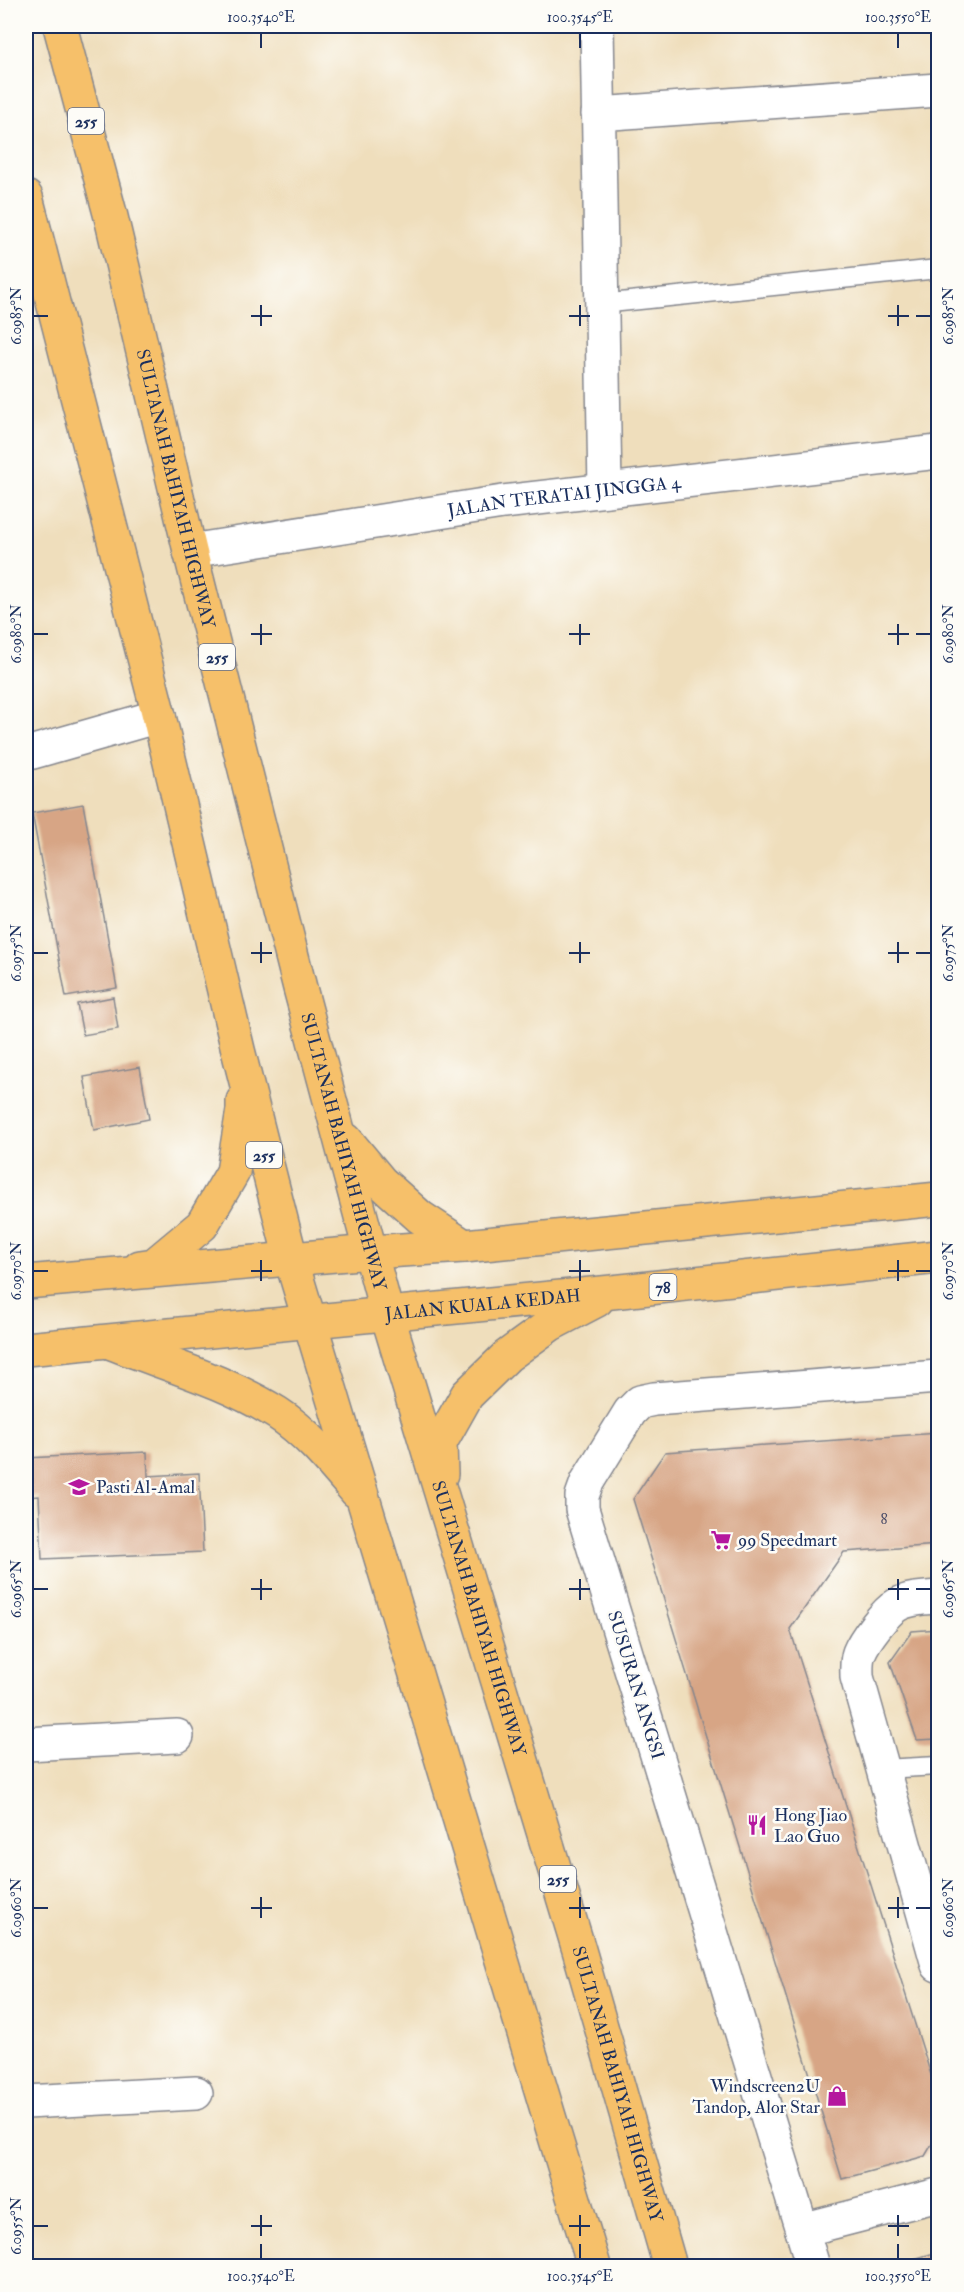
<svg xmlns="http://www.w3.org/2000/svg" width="964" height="2292" viewBox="0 0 964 2292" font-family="'IM FELL Double Pica',serif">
<rect width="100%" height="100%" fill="#fdfcf7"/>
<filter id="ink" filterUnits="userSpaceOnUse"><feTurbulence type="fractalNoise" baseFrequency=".0167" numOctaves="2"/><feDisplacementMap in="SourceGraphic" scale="12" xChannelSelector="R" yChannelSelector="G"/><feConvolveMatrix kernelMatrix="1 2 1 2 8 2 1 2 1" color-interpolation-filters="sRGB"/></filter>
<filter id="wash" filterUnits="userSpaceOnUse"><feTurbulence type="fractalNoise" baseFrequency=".008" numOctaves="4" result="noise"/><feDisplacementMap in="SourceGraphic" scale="24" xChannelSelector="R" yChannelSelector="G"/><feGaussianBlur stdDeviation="1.35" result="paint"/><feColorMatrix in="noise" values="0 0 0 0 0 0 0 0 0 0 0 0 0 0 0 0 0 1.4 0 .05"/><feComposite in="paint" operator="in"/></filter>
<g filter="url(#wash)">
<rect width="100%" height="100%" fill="#efdebc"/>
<g id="blocks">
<g fill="#d7a585">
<path d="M83,804L117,988L66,997L32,813Z"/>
<path d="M113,997L118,1029L83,1035L77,1004Z"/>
<path d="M140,1067L149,1119L94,1130L84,1077Z"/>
<path d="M938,1433V1545L844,1552L790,1629L938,2097V2134L925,2156L842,2179L633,1499L665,1452Z"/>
<path d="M147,1452L148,1476L199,1473L203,1552L42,1559L39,1496L26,1497V1458Z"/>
<path d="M938,1629V1739L917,1740L890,1662L912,1631Z"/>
<path d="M938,2252V2266H889Z"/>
</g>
</g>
</g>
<g filter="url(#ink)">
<use href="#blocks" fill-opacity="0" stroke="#85868d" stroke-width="1.5"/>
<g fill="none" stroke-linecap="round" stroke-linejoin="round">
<g stroke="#85868d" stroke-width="21">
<g id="lane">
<path d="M601,304L938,269"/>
<path d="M883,1769L938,1766"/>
</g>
</g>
<g stroke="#85868d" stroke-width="36">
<g id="street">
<path d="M597,26L605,490"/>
<path d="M598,114L938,90"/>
<path id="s1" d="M190,551L503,502L938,452"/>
<path d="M26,754L159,716"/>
<path d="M938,1597C924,1598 909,1598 897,1605C885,1612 864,1640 859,1653C856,1661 857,1669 857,1677L938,1965"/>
<path d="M26,1744L177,1736"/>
<path d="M26,2102L196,2093"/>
<path d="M802,2230L938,2195"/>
<path d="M813,2266L582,1509V1496L587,1482L630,1412L640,1402L654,1399L938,1377"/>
</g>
</g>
<g stroke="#85868d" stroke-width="36">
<g id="primary">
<path id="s2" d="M60,26L111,217L190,551L300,988L387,1314L579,1950L670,2266"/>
<path d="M26,197L159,716L238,1050L291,1259L594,2266"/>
<path d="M346,1140L381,1182L420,1217L464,1246"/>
<path d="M140,1267L154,1265L202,1225L233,1172L243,1110V1101"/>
<path d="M26,1282L371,1252L464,1246L938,1199"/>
<path d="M112,1343C168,1365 226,1381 277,1413C308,1433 332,1463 356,1491"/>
<path id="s3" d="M26,1349L612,1292L938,1257"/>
<path d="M441,1474L440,1443L467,1395L507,1356L551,1324L597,1300"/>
</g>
</g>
<use href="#lane" stroke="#fff" stroke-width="18"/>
<use href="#street" stroke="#fff" stroke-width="33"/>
<use href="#primary" stroke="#f6c06b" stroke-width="33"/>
</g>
</g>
<path fill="none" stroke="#1b2f5e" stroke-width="2" d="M261,33V48M580,33V48M898,33V48M261,305V326M580,305V326M898,305V326M33,316H48M251,316H272M569,316H590M888,316H909M916,316H931M261,624V645M580,624V645M898,624V645M33,634H48M251,634H272M569,634H590M888,634H909M916,634H931M261,942V963M580,942V963M898,942V963M33,953H48M251,953H272M569,953H590M888,953H909M916,953H931M261,1260V1281M580,1260V1281M898,1260V1281M33,1271H48M251,1271H272M569,1271H590M888,1271H909M916,1271H931M261,1579V1600M580,1579V1600M898,1579V1600M33,1589H48M251,1589H272M569,1589H590M888,1589H909M916,1589H931M261,1897V1918M580,1897V1918M898,1897V1918M33,1908H48M251,1908H272M569,1908H590M888,1908H909M916,1908H931M261,2215V2236M580,2215V2236M898,2215V2236M33,2226H48M251,2226H272M569,2226H590M888,2226H909M261,2244V2259M580,2244V2259M898,2244V2259"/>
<defs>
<g id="school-bare" transform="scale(1.62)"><path d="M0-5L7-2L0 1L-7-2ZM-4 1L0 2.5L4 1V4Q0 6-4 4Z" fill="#b5179e" stroke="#fdfcf7" stroke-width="2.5" paint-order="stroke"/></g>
<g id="supermarket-bare" transform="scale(1.62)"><path d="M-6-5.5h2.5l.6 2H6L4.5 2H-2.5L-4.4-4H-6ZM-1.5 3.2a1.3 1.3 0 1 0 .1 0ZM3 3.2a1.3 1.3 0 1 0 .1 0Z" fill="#b5179e" stroke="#fdfcf7" stroke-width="2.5" paint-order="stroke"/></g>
<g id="restaurant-bare" transform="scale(1.62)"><path d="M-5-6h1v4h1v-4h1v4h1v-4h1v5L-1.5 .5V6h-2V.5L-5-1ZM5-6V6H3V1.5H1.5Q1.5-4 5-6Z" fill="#b5179e" stroke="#fdfcf7" stroke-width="2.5" paint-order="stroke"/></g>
<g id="shop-bare" transform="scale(1.62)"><path d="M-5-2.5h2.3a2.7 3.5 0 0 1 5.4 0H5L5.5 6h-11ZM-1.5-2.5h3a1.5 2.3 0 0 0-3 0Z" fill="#b5179e" stroke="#fdfcf7" stroke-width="2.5" paint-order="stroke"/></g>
</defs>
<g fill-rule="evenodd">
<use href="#school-bare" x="79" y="1487"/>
<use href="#supermarket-bare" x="721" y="1540"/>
<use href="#restaurant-bare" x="757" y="1825"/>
<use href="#shop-bare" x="837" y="2096"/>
</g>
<g text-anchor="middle" stroke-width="5" stroke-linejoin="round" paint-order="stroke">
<g font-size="15" fill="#4a4c68">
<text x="884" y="1524">8</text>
</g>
<g fill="#fdfcf7" stroke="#5f6c8c" stroke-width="1.5">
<rect x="68" y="108" width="36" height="26" rx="4.5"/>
<rect x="199" y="644" width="36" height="26" rx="4.5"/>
<rect x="246" y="1142" width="36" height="26" rx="4.5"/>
<rect x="649.5" y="1274" width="27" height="26" rx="4.5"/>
<rect x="540" y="1866" width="36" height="26" rx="4.5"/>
</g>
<g font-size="16" font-weight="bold" fill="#1b2f5e">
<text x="86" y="127">255</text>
<text x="217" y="663">255</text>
<text x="264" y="1161">255</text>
<text x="663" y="1293">78</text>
<text x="558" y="1885">255</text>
</g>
<g font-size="18" fill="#1b2f5e" stroke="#fdfcf7">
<text dy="6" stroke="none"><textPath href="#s2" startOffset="477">SULTANAH BAHIYAH HIGHWAY</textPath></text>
<text dy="6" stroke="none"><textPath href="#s1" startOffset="378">JALAN TERATAI JINGGA 4</textPath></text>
<text dy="6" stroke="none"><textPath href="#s2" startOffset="1161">SULTANAH BAHIYAH HIGHWAY</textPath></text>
<text dy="6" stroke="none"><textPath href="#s3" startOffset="459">JALAN KUALA KEDAH</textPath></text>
<text dy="6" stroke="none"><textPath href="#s2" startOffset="1647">SULTANAH BAHIYAH HIGHWAY</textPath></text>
<text transform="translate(636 1685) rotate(73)" y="6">SUSURAN ANGSI</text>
<text dy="6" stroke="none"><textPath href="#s2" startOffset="2133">SULTANAH BAHIYAH HIGHWAY</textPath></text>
</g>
<g font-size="18" fill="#1b2f5e" stroke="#fdfcf7" text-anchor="start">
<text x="96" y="1493">Pasti Al-Amal</text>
<text x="738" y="1546">99 Speedmart</text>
<text x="774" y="1821">Hong Jiao<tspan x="774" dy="21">Lao Guo</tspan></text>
<text x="820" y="2092" text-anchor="end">Windscreen2U<tspan x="820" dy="21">Tandop, Alor Star</tspan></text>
</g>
</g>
<rect width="964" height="2292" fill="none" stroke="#fdfcf7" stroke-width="66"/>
<rect x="33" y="33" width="898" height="2226" fill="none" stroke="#1b2f5e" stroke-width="2"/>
<g font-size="15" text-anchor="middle" fill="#1b2f5e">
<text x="261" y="22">100.3540°E</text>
<text x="580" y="22">100.3545°E</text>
<text x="898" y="22">100.3550°E</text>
<text transform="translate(16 316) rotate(-90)" y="5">6.0985°N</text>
<text transform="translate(948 316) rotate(-90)" y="5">6.0985°N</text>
<text transform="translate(16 634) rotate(-90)" y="5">6.0980°N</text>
<text transform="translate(948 634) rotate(-90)" y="5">6.0980°N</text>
<text transform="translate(16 953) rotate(-90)" y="5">6.0975°N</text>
<text transform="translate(948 953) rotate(-90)" y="5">6.0975°N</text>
<text transform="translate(16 1271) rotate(-90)" y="5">6.0970°N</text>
<text transform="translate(948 1271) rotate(-90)" y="5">6.0970°N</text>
<text transform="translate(16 1589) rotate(-90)" y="5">6.0965°N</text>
<text transform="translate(948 1589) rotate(-90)" y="5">6.0965°N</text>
<text transform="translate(16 1908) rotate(-90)" y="5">6.0960°N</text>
<text transform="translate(948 1908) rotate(-90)" y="5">6.0960°N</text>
<text transform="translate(16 2226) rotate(-90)" y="5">6.0955°N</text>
<text x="261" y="2281">100.3540°E</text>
<text x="580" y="2281">100.3545°E</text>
<text x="898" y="2281">100.3550°E</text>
</g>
</svg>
